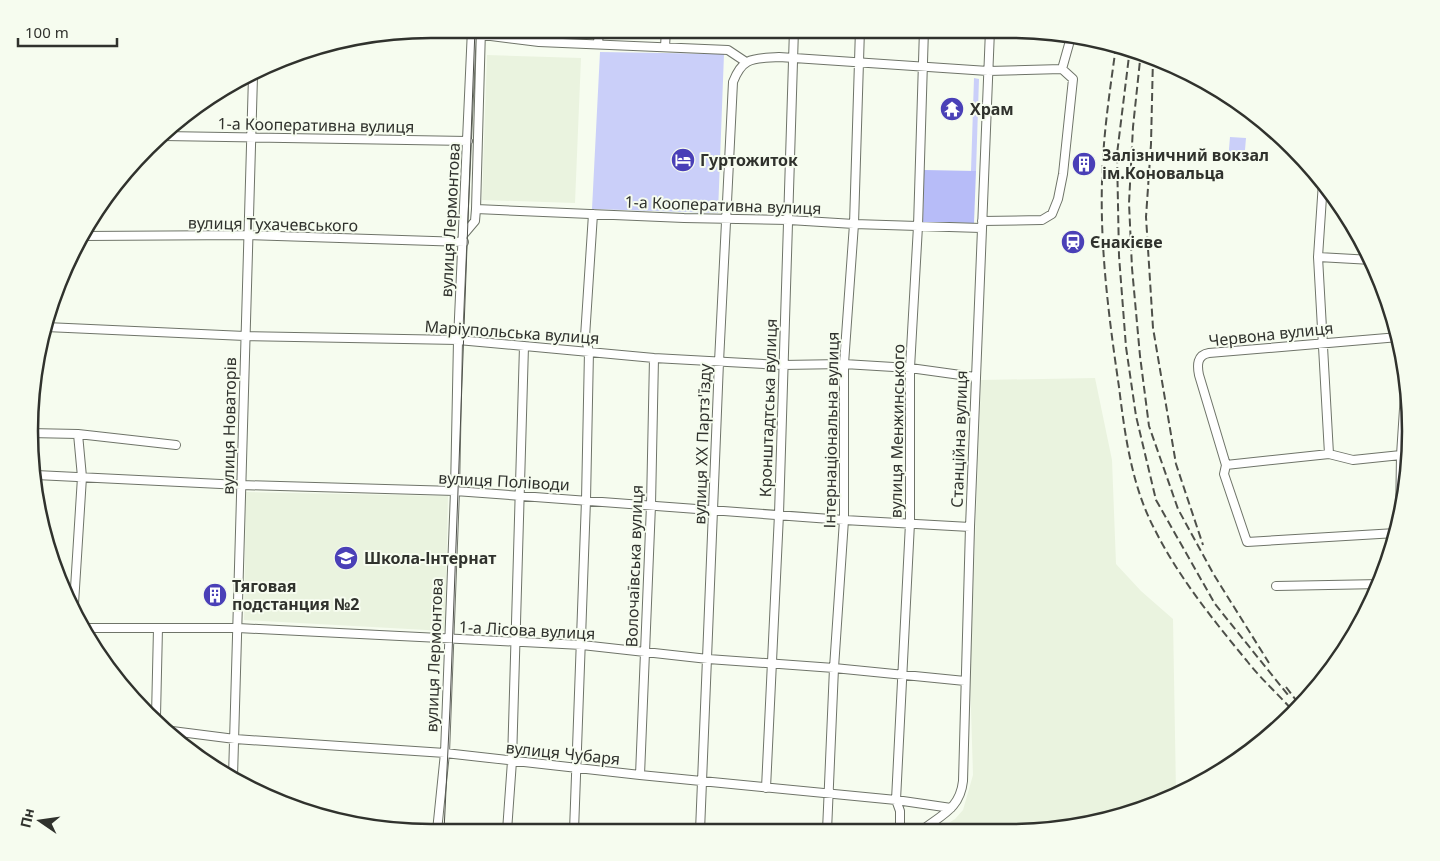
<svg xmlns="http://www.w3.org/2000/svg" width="1440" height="861" font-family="'Noto Sans',sans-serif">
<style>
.built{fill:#eaf3df}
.green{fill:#cacff9}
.forest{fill:#b7bcf8}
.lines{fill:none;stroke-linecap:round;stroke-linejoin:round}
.minor-casing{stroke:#6f7469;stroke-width:10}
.minor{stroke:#fff;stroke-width:8}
.tram{stroke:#4e504a;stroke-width:1}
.rail{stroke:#4e504a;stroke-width:2;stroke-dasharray:8 4;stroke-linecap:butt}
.labels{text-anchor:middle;stroke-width:4;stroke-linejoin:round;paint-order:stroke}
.poi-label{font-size:16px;font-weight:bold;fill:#30322d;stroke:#f6fcef;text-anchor:start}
.street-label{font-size:16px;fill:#30322d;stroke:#f6fcef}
.rim{fill:none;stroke:#30322d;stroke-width:2.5}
</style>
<rect width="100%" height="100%" fill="#f6fcef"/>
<path class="built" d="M487,55L581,58L575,203L482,200Z
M1095,378L1112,460L1116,564L1141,591L1173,619L1176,793L1114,818L1036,831H936L955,819L963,810L973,775L970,678L981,380Z
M246,492L448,496L445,631L244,620Z"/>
<path class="green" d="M600,52L724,54L718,213L592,209Z
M974,78L979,79L976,171H971Z
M1230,137L1246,138L1244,162L1228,161Z"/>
<path class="forest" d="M924,170L976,171L974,223L923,222Z"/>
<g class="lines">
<g class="minor-casing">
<path id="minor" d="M439,29L472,30L475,34L539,42L728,50L746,62
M539,42L540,29
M598,44L599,29
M665,47L666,29
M164,136L468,141
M1323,182L1318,257L1329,454
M476,209L481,29
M982,221L1042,220L1052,214L1058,199L1063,174L1073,79L1062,69L1071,37
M464,234L475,221L476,209L684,218L789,220L854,224L981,228
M83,236L248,235L464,242
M1318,257L1372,260
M46,327L245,336L458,340L654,358L782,365L844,364L910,368L975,377
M29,433L78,434L176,445
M1226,465L1329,454L1353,460L1401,455
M36,475L241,485L455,491L844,520L970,527
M1400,521L1401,455L1406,378
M1396,533L1247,542L1224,474L1226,465L1199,375C1197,365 1197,355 1209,353L1399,337
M1276,586L1381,584
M74,604L82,477L78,434
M87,628H238L582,645L708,659L834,668L965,681
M156,716L158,628
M172,731L235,739L445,753L640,775L896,800L951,808
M640,775L651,505L654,358
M233,777L253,76
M766,788L779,514L794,29
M437,831L445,753L455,491L458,340L472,29
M507,831L512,761L524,346
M574,831L586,500L589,351L585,337L593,214
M700,831L719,362L733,82C743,56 754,59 779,57L988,71L1062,69
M827,831L834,668L844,520V364L854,224L860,29
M900,831V811L896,800L910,523V368L918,226L924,29
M921,831C941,815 960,809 963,781L970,527L990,30"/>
</g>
<use href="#minor" class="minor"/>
<path class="tram" d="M444,831L450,708L475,29"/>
<path class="rail" d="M1116,46C1110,90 1103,135 1102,181C1100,249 1109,319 1119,387C1125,436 1132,488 1156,532C1180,579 1214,621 1247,661C1261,679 1278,694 1293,711
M1130,48L1117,154L1119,256L1126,347L1136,416L1156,500L1215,604L1288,695
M1141,51L1133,127L1129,203L1132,268L1140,356L1149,426L1178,509L1214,575L1269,663
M1153,57L1151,144L1146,217L1153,328L1176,464L1203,545
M1286,687L1299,704"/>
</g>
<defs>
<g id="temple-disc" transform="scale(1.25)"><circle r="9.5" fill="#4a40b7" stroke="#f6fcef"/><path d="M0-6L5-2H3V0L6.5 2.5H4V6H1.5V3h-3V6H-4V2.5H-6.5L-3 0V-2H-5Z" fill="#fff"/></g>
<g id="hotel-disc" transform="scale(1.25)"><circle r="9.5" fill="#4a40b7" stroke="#f6fcef"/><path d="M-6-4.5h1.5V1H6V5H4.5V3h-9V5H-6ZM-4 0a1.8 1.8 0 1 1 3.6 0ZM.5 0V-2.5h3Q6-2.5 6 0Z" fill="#fff"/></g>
<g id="building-disc" transform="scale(1.25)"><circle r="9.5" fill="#4a40b7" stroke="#f6fcef"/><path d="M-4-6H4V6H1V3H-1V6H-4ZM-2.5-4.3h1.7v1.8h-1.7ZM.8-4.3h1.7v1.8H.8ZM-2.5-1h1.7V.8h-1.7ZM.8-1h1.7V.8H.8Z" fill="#fff"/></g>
<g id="station-disc" transform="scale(1.25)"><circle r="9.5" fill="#4a40b7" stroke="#f6fcef"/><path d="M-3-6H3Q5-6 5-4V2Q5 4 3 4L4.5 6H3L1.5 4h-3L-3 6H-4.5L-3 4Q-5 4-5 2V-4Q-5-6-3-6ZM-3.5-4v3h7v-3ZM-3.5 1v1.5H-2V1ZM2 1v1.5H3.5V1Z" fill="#fff"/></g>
<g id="school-disc" transform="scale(1.25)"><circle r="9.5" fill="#4a40b7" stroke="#f6fcef"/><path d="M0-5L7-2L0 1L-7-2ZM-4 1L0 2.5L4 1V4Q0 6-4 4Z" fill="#fff"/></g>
</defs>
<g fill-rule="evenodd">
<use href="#temple-disc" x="952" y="109"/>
<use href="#hotel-disc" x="683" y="160"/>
<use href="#building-disc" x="1084" y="164"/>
<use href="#station-disc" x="1073" y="242"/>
<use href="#school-disc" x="346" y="558"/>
<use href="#building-disc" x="215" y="595"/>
</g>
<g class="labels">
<g class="poi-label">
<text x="970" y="115">Храм</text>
<text x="1102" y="161">Залізничний вокзал<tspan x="1102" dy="18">ім.Коновальца</tspan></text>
<text x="700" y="166">Гуртожиток</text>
<text x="1090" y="248">Єнакієве</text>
<text x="364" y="564">Школа-Інтернат</text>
<text x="232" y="592">Тяговая<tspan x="232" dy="18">подстанция №2</tspan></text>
</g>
<g class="street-label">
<text transform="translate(316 125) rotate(1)" y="6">1-а Кооперативна вулиця</text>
<text transform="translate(723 205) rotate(2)" y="6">1-а Кооперативна вулиця</text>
<text transform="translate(450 220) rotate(-87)" y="6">вулиця Лермонтова</text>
<text transform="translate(273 224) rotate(1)" y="6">вулиця Тухачевського</text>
<text transform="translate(512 332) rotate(4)" y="6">Маріупольська вулиця</text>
<text transform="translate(1271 334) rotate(-6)" y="6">Червона вулиця</text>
<text transform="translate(768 408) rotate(-88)" y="6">Кронштадтська вулиця</text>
<text transform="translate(229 426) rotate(-89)" y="6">вулиця Новаторів</text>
<text transform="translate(831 430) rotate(-89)" y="6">Інтернаціональна вулиця</text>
<text transform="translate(897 431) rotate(-89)" y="6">вулиця Менжинського</text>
<text transform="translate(959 439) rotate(-88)" y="6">Станційна вулиця</text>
<text transform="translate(702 444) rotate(-88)" y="6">вулиця XX Партз'їзду</text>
<text transform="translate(504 481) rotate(3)" y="6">вулиця Поліводи</text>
<text transform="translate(634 566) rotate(-88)" y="6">Волочаївська вулиця</text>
<text transform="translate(527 630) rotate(3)" y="6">1-а Лісова вулиця</text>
<text transform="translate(434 655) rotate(-88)" y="6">вулиця Лермонтова</text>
<text transform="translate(563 753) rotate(6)" y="6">вулиця Чубаря</text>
</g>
</g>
<path d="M0 0H1440V861H0ZM431 38H1009A393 393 0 0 1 1402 431V431A393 393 0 0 1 1009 824H431A393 393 0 0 1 38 431V431A393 393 0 0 1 431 38Z" fill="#f6fcef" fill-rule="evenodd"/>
<path class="rim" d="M431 38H1009A393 393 0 0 1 1402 431V431A393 393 0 0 1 1009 824H431A393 393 0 0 1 38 431V431A393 393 0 0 1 431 38Z"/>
<g transform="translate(40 821) rotate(283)" stroke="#f6fcef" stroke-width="4" paint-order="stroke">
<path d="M0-4L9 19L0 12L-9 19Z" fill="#30322d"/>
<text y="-8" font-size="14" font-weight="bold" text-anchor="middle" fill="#30322d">Пн</text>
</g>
<path d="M18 38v8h99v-8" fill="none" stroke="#30322d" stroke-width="2.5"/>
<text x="25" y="38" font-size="15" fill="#30322d" stroke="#f6fcef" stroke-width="4" paint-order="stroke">100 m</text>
</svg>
